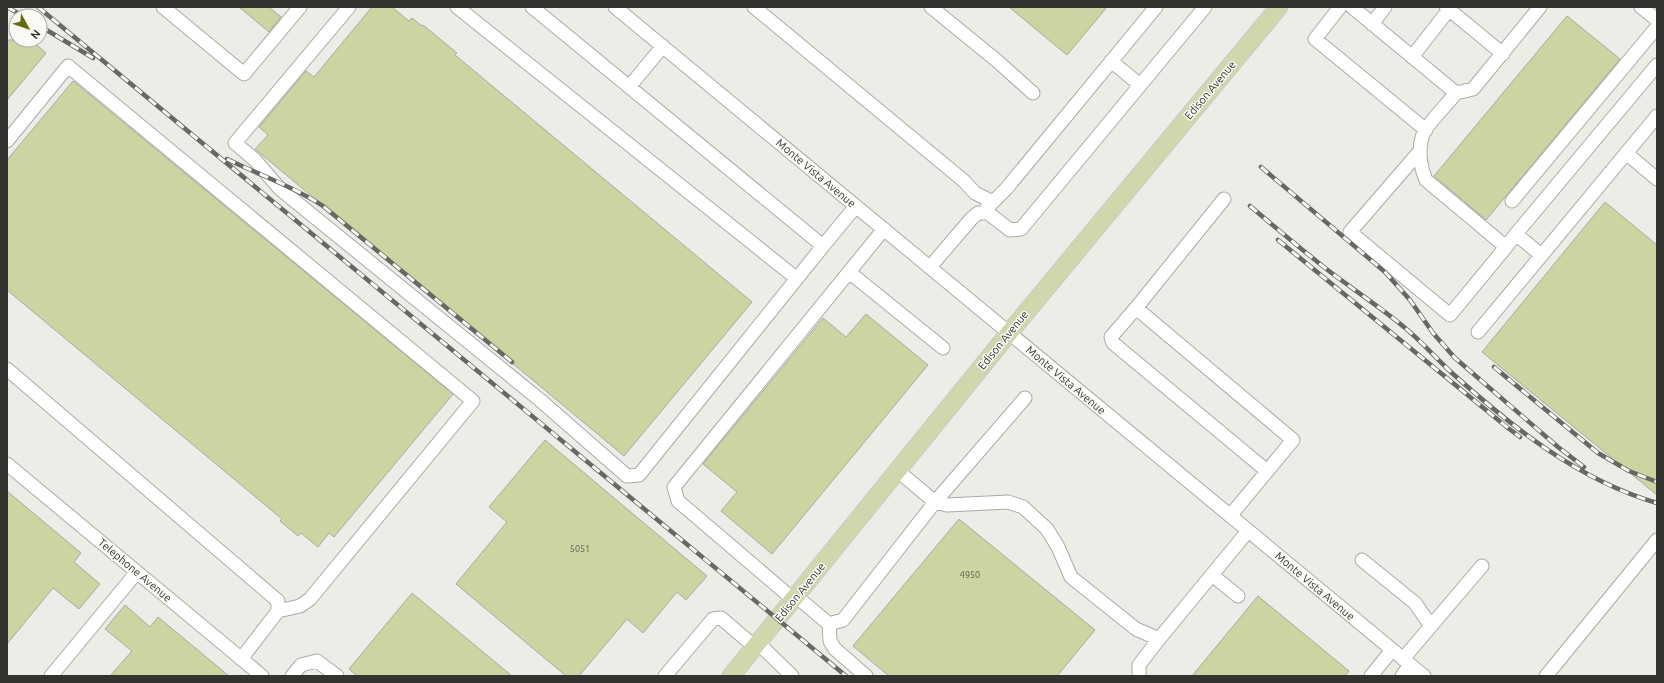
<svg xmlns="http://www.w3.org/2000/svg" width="1664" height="683" font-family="Ubuntu,sans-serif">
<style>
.building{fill:#cdd3a1;stroke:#a9aaa3}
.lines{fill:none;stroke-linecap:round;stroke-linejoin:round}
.minor-casing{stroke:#aaaba4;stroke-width:15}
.major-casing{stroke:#cacac9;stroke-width:19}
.minor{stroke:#fff;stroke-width:13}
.major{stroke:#d1d7ad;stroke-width:17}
.rail-casing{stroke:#676763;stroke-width:4.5}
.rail{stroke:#f9faf3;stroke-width:3;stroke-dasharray:9;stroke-linecap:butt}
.labels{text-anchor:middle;stroke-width:3;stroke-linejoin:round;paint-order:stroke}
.number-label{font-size:9px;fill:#5a5b4c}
.street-label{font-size:11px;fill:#333330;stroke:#f9faf3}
</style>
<rect width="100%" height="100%" fill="#ecede6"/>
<path class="building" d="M239,7H269L281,17L269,32Z
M372,7H392L409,21L412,18L422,26L423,25L457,53L455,55L752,302L624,456L255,149L268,135L259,127L306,71L314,77Z
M1009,7H1107L1067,55Z
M1567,16L1620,59L1486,220L1434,176Z
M7,40H31L46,53L7,100Z
M73,81L453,394L334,537L329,533L318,547L301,533L298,536L280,521L282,519L7,290V160Z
M1605,202L1657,245V495L1482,352Z
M866,314L928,365L772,554L721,511L737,492L703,464L823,318L846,337Z
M545,440L707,576L686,600L677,592L643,633L627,619L579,676H566L456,584L507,522L489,507Z
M7,491L81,553L74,562L100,584L79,609L53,588L7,644Z
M959,519L1095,630L1057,676H889L853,646Z
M412,593L512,676H357L349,669Z
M1258,596L1349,671L1345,676H1192Z
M125,605L150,627L158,617L229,676H110L132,651L105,629Z"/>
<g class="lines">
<g class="minor-casing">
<path id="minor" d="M163,7L244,74L300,7
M349,7L235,143L255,160L280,189L540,400L627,476L639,475L823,246L532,7
M457,7L796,278
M615,7L1424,676
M754,7L964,181L975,193L993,202
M931,7L996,60L1033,93
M1340,7L1315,39L1426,130
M1352,7L1456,93L1473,89L1540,7
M1446,7L1503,54
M1641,7L1657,20
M1372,24L1385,7
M1412,57L1451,7
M1111,61L1140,85
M629,87L663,46
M1456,93C1450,101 1425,127 1423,134C1418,149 1420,166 1426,180L1506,247L1516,234L1541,255
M7,141L68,66L473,401L310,599L300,606L278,611
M1420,151L1350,232L1450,315L1506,247
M1626,153L1657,179
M1512,201L1657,27
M987,208L1006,189L1156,7
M1516,234L1657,65
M823,246L856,206
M930,267L972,218L978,213H988L1010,230L1021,229L1205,7
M849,272L943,348
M1136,308L1224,199
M1478,332L1657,116
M7,369L278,601V611L241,659
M7,464L262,676
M898,471L935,502L947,505L1008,502L1023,507L1047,529L1058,547L1071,577L1136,629L1159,639L1248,531
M1230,516L1293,440L1136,308L1111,337L1113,343L1267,471
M1362,560L1415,603L1431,626L1403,659
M1212,575L1238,596
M797,597L829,624L843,620L935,502L1025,398
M794,600L678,501L674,487L884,229
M829,624L830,641L835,649L866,676
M1431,626L1482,566
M758,643L792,676
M51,676L137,572
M292,676L301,665L317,661L337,676
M665,676L713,619L721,618L755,647
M1139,676V665L1159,639
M1371,676L1392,650
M1402,676L1410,665
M1546,676L1657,540"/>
</g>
<g class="major-casing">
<path id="major" d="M731,676L1009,333L1279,7"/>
</g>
<use href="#minor" class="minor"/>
<use href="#major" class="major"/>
<g class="rail-casing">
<path id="rail" d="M7,7L23,16
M38,7L846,676
M40,26L93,58
M227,159C259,175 293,186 323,206L512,362
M1261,167L1385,272L1410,300L1433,333L1455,358L1558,447L1584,467
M1250,206C1276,228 1302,250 1329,271C1354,290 1380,307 1404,327C1421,341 1436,358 1452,373C1512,427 1578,480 1657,503
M1278,240L1508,428L1520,437
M1494,367L1598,453L1629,471L1657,482"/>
</g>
<use href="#rail" class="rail"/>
</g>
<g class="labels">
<g class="number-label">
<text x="580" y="552">5051</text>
<text x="970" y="578">4950</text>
</g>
<g class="street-label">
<text transform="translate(1210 90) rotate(-50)" y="4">Edison Avenue</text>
<text transform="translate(816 173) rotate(40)" y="4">Monte Vista Avenue</text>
<text transform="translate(1003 340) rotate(-51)" y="4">Edison Avenue</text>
<text transform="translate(1066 380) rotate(40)" y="4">Monte Vista Avenue</text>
<text transform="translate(135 570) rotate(40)" y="4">Telephone Avenue</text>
<text transform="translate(1315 586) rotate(40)" y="4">Monte Vista Avenue</text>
<text transform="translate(800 592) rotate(-51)" y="4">Edison Avenue</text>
</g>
</g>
<rect width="1664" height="683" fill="none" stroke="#333330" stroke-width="16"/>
<g transform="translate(28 28) rotate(130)"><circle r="19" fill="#f9faf3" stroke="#aaaaa5"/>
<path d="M0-3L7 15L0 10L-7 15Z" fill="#646b0f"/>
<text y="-6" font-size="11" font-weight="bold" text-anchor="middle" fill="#333330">N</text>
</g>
</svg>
